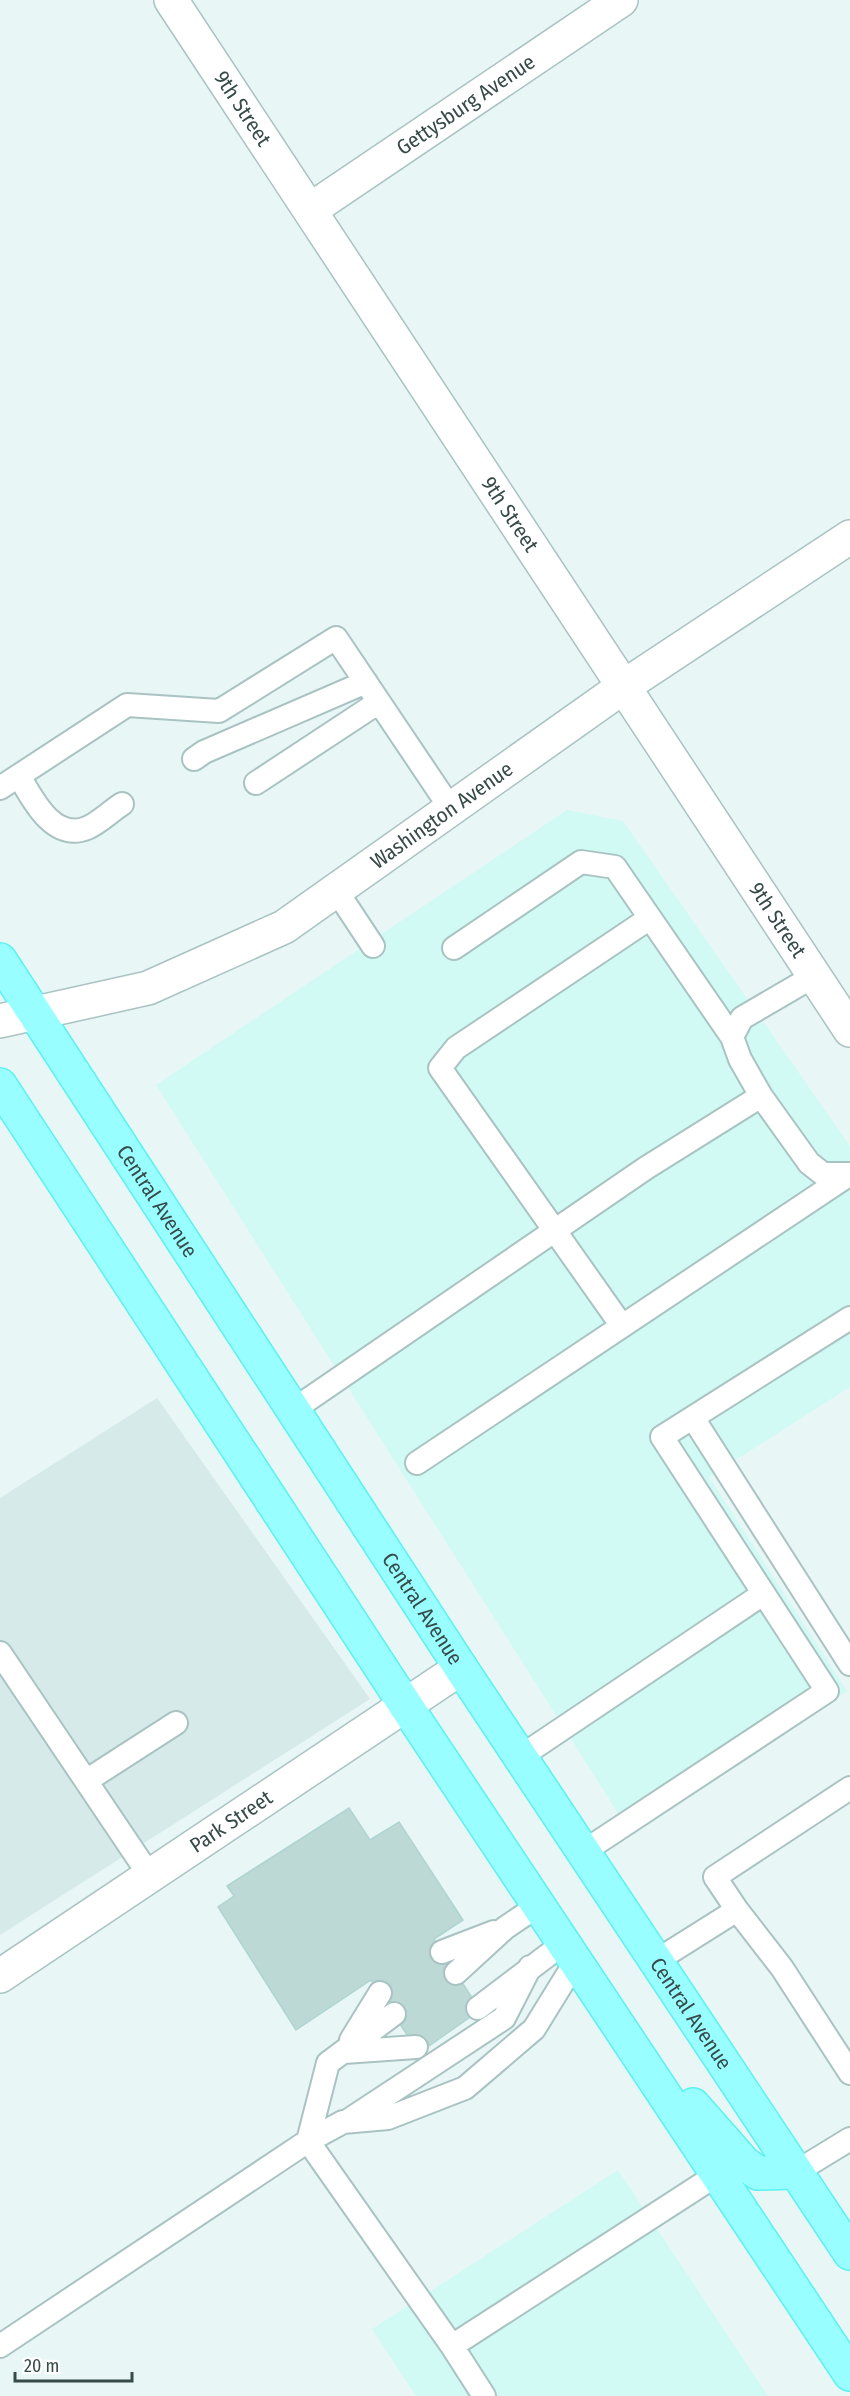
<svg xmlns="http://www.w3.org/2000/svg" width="850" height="2396" font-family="'Fira Sans Condensed',sans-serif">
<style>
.residential{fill:#d6eaea}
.commercial{fill:#d1faf5}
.building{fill:#bcd9d6;stroke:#aed5d1;stroke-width:1.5}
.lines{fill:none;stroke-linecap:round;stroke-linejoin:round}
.lane-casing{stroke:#a9c3c2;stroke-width:26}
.street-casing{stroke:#a9c3c2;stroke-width:36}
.primary-casing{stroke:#5af2f1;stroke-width:36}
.lane{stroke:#fff;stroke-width:22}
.street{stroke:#fff;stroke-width:33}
.primary{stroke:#98feff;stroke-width:33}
.labels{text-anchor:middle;stroke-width:4.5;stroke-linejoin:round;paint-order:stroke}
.street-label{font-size:21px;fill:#364a48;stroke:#fff}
</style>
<rect width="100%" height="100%" fill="#e8f6f6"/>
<path class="residential" d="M157,1398L370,1699L0,1935V1498Z"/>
<path class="commercial" d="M567,810L623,821L850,1146V1387L709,1477L847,1691L632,1835L156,1085Z
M618,2170L768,2396H416L372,2329Z"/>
<path class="building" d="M349,1808L370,1840L399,1822L463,1920L434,1939L480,2010L419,2053L371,1980L296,2030L218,1907L234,1896L227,1886Z"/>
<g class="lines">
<g class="lane-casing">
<path id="lane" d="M194,759L204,752L366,682
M19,776C32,798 53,842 87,828C99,823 111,811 122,804
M256,783L379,702
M0,788L127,705L219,711L336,638L451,809
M336,890L373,946
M454,948L581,862L615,867L732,1037
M761,1096L809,1163L823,1174H850
M622,1326L440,1068L456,1048L650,918
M293,1410L646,1168L761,1096L740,1059L732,1037L742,1018L814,976
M693,1418L850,1664
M417,1463L850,1174
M0,1653L150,1876
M520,1757L763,1594
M86,1781L176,1723
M583,1852L827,1691L662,1437L850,1318
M737,1910L715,1877L850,1788
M442,1952L494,1932
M656,1961L737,1910L782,1968L850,2073
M456,1973L505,1928L539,1905
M478,2008L564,1943
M394,2014L328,2063L308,2141L452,2346L484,2396
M351,2040L380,1993
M344,2052L416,2047
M349,2120L504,2018L530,1967
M796,2172L850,2139
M0,2346L308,2141L343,2122L388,2118L465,2088L534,2029L576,1961
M452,2346L718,2174"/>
</g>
<g class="street-casing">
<g id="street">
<path id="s1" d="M171,0L850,1030"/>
<path id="s2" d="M310,210L621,0"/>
<path id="s3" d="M0,1021L148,988L284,927L623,687L850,537"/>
<path id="s4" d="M0,1976L461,1668"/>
</g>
</g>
<g class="primary-casing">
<g id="primary">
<path id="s5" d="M0,960L461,1668L850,2253"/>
<path d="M0,1085L406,1706L850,2374"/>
<path d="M693,2105L744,2163L758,2173L796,2172"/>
</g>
</g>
<use href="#lane" class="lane"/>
<use href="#street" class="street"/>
<use href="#primary" class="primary"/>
</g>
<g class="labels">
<g class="street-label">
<text dy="7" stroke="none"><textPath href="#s2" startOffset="188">Gettysburg Avenue</textPath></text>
<text dy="7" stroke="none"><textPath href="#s1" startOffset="130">9th Street</textPath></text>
<text dy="7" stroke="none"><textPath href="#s1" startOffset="616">9th Street</textPath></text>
<text dy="7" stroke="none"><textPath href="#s3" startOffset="494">Washington Avenue</textPath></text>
<text dy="7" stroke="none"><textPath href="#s1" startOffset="1102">9th Street</textPath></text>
<text dy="7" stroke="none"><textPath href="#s5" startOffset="288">Central Avenue</textPath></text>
<text dy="7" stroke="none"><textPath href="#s5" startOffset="774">Central Avenue</textPath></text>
<text dy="7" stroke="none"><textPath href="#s4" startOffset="278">Park Street</textPath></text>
<text dy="7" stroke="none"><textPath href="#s5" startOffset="1260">Central Avenue</textPath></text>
</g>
</g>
<path d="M15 2372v9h117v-9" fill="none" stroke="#364a48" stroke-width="3"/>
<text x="24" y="2372" font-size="18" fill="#364a48" stroke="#ffffff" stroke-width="4.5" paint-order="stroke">20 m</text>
</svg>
